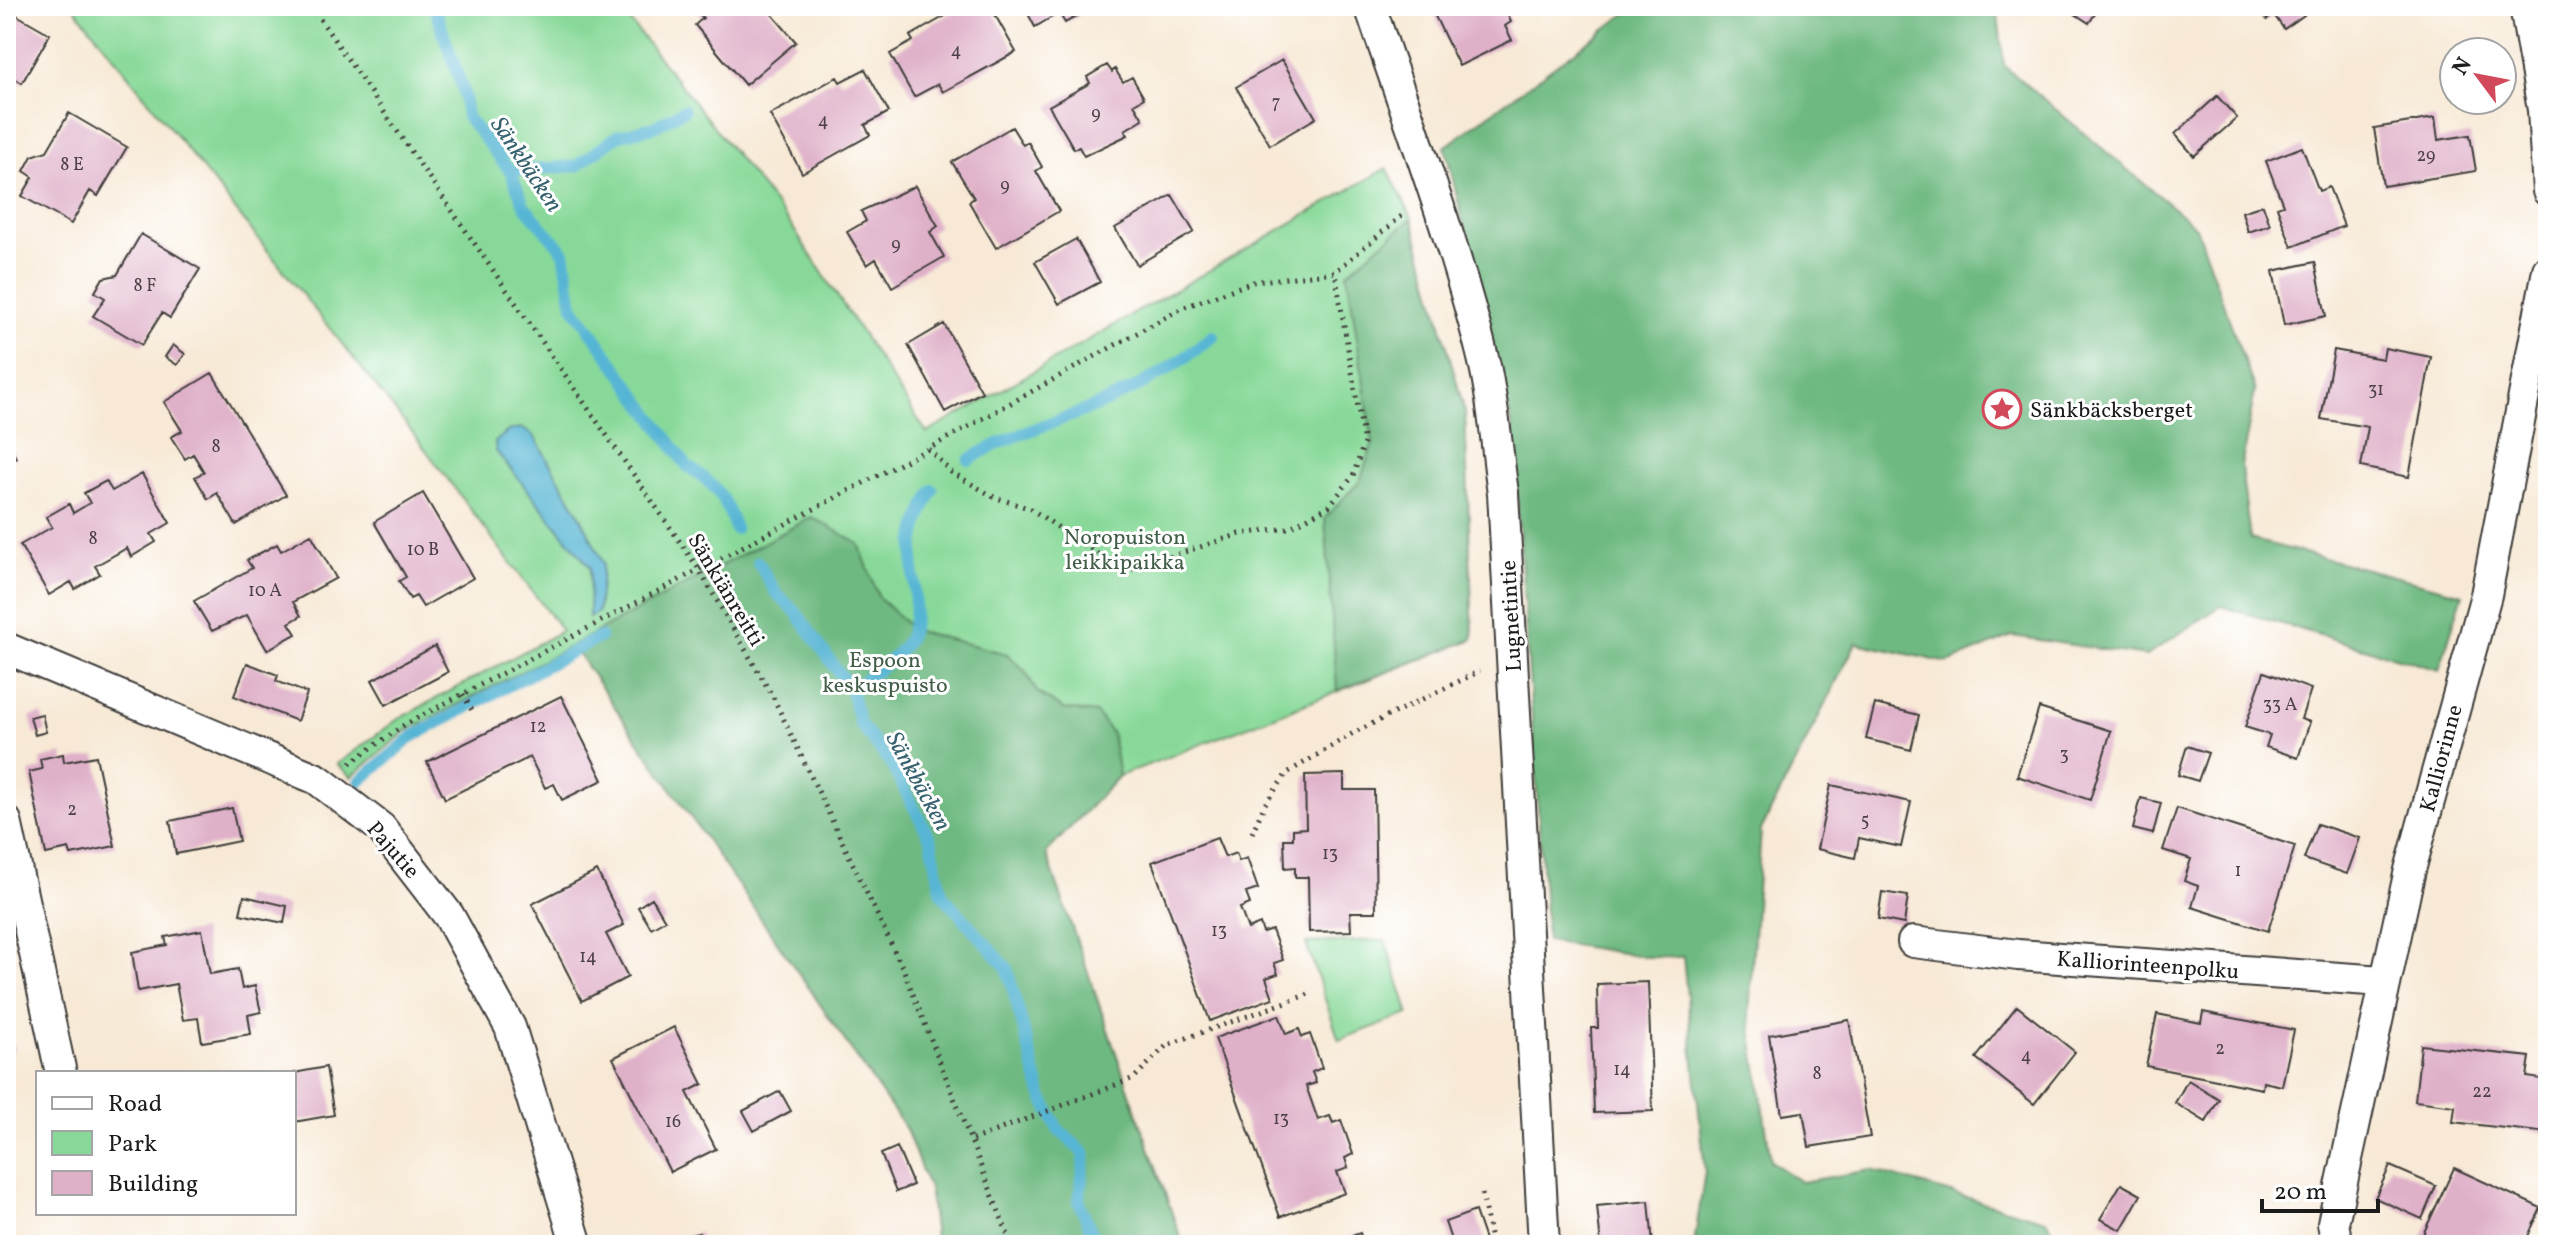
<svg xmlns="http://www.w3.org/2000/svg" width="2554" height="1251" font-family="Vollkorn,serif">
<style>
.green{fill:#88d999;stroke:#527a5a;stroke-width:2}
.forest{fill:#6eb981;stroke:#456a4e;stroke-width:2}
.water{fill:#56b5d4;stroke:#396878;stroke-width:2}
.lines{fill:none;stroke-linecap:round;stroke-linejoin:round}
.stream{stroke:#56b5d4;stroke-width:12}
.building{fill:#dfb1c9}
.minor-casing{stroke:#3d3b38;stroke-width:34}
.path{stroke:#3d3b38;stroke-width:5;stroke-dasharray:2 6;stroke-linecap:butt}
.minor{stroke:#fff;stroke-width:30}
.labels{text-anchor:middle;stroke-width:6;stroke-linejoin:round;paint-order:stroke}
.number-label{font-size:18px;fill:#4d4147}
.poi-label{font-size:22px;fill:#1c1c1c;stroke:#fff;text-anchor:start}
.park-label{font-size:22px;fill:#425e48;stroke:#fff}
.street-label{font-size:22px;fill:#1c1c1c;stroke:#fff}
.water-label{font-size:24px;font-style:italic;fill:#36616f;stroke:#fff}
</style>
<rect width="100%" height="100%" fill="#fff"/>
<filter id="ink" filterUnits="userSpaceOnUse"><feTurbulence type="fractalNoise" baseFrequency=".0125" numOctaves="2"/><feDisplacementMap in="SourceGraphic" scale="16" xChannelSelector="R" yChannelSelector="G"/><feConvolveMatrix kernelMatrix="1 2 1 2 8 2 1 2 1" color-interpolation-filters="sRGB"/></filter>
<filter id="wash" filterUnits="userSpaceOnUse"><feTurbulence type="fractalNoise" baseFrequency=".006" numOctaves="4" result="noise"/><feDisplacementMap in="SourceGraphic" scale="32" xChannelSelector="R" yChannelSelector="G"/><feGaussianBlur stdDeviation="1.8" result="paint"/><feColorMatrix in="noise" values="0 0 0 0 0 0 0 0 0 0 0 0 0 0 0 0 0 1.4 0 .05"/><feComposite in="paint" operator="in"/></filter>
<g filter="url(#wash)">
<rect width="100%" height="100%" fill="#f7e9d5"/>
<path class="green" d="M73,6H618L789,222L927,433L1387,168L1412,218L1465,413L1473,639L1119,776L1046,853L1183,1245H936L929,1189L906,1129L573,645L406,731L351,777L337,764L398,719L562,631L416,437Z
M1385,940L1409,1014L1339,1040L1306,943Z"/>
<path class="forest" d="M1636,6H1997L2004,66L2196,227L2255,391L2241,467L2250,539L2463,594L2439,670L2221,606L2146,656L2012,636L1948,663L1856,643L1761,830L1749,1014L1771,1161L1801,1182L1871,1170L2046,1220L2062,1245H1694L1705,1171L1683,957H1647L1547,941L1512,424L1445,147Z
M1412,218L1465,413L1473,639L1337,691L1325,518L1360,481L1373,443L1347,273Z
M812,517L859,544L879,598L913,630L1007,654L1025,671L1037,692L1063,709L1096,713L1112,733L1119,776L1046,853L1183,1245H936L929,1189L906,1129L572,645Z"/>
<path class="water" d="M521,428L534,436L580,515L603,563L598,612L589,617L590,567L496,451L495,442L508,431Z"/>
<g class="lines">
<path class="stream" d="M434,6L463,90L467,117L510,171L525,207L564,252L573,306L687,466C715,484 726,497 735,529
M510,171L577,166L617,136L654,127L684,110
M969,460C1004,437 1043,427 1081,412C1131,393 1173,369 1213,336
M758,562L776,593L796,612L851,690L860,724L891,764L931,840L942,894L1007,968L1041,1094L1058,1129L1085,1154L1079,1202L1097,1245
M851,690C870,675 900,658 910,635C920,608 911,576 914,548C916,526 923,509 933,490
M360,781L412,737L600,637"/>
</g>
<g id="blocks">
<path class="building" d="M693,6H765L796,42L745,85L695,25L703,18Z
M963,6H990L1016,52L943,92L938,84L914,97L890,54L913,41L910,36Z
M1024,6H1096L1065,23L1059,13L1035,27Z
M1441,6H1504L1511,22L1505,26L1512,40L1459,66L1432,10Z
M2063,6H2100L2089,23Z
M2256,6H2297L2304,15L2284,29L2274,15L2267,20Z
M6,9L50,34L22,83L14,78L6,92Z
M1282,60L1316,118L1270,145L1236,87Z
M1107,65L1112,72L1115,69L1123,82L1132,77L1144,98L1134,104L1143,119L1125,130L1128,135L1084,156L1079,147L1074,149L1049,106L1090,83L1087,77Z
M865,69L889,112L865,125L870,135L802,173L770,115L837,77L840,82Z
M2217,96L2237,118L2194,156L2175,134Z
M69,113L127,147L98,196L90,191L71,224L22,196L33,177L24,171L32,156L47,151Z
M2435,118L2438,140L2470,135L2476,171L2383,186L2374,128Z
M1012,127L1023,145L1028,142L1042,167L1036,171L1059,211L996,248L969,202L974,198L952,162Z
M2302,147L2319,191L2329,187L2344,226L2292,247L2277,207L2283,205L2266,161Z
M915,186L938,226L930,232L944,257L892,287L876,259L867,265L847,232L866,221L861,211Z
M1172,195L1194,232L1137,265L1115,228Z
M2263,205L2270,225L2248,232L2242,212Z
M141,234L200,269L170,318L162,313L142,345L93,316L105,298L95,292L103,278L117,275Z
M1076,239L1100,282L1059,304L1035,262Z
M2315,262L2326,316L2284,325L2273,271Z
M944,324L982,392L945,412L908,345Z
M173,345L185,354L177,365L165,357Z
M2385,348L2431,357L2409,477L2361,467L2368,427L2321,419L2334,350L2383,359Z
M212,373L286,495L236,525L217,493L208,499L195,477L204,472L193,454L185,459L171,437L182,431L164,402Z
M6,440L16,458L6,464Z
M142,474L170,523L151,534L156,542L131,557L127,548L95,566L100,574L75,589L71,582L49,595L20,545L52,527L46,517L69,504L73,513L90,503L84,493L106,481L112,491Z
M423,493L473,578L423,607L416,596L410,599L399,581L406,577L374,522Z
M311,534L336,578L293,602L301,616L289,623L296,634L267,650L247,615L212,631L194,601L252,568L247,560L277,544L281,551Z
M435,646L448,672L386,705L372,680Z
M247,663L278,675L276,681L307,693L297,721L234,696Z
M2264,672L2311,689L2301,719L2310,722L2298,758L2266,747L2270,735L2245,727Z
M561,696L603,780L562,800L554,784L545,788L530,757L445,799L427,762Z
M1875,704L1919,715L1911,750L1866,739Z
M2039,708L2111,731L2090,800L2017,776Z
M42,714L46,732L35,735L30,717Z
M2187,746L2208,753L2198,781L2178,775Z
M63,754L64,762L96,756L115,846L71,855L69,849L46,854L29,772L42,769L40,759Z
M1344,774V790H1374L1376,912H1350L1351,931L1309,932L1308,877H1295V867L1285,868L1284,839H1293V829L1306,828L1305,775Z
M1831,785L1911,802L1901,847L1859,838L1855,858L1817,849Z
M2141,798L2161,803L2153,834L2133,829Z
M232,808L239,841L176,854L170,821Z
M2177,808L2295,846L2268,931L2192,907L2198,886L2184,881L2191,859L2163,850Z
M2317,824L2360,838L2347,874L2304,859Z
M1217,838L1225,857L1236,853L1239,861L1247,858L1258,889L1246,893L1250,904L1240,908L1248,929L1260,924L1263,933L1272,930L1283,960L1274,963L1278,974L1266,978L1273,998L1210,1021L1152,862Z
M597,871L624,925L606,934L628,977L582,1001L532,904Z
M1882,892L1908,896L1904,924L1878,919Z
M244,896L287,906L284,923L240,914Z
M652,898L665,920L651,928L638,907Z
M202,930L210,974L238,969L242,989L255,986L261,1012L248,1015L251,1034L202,1042L198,1018L183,1020L176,984L138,991L132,952L167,945L165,937Z
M1648,982L1653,1111L1594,1113L1591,1028H1598L1597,984Z
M2017,1006L2075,1052L2034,1104L1976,1058Z
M2203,1012L2294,1030L2282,1086L2263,1082L2262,1089L2146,1066L2157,1014L2201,1023Z
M1279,1015L1286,1034L1299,1029L1302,1037L1310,1034L1322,1068L1312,1072L1316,1083L1306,1086L1318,1120L1330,1116L1333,1123L1341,1120L1353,1154L1345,1158L1348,1168L1337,1172L1345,1193L1280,1217L1215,1038Z
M1849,1020L1870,1137L1809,1147L1803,1112L1782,1115L1769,1035Z
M674,1027L703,1084L687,1092L716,1149L670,1172L613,1058Z
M6,1041L15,1047L6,1061Z
M2421,1045L2530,1057L2527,1077L2548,1080V1133L2453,1122L2455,1106L2415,1101Z
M326,1067L334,1115L294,1122V1073Z
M2188,1080L2219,1099L2206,1122L2175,1103Z
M780,1091L791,1111L754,1131L743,1111Z
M897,1147L913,1185L896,1192L881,1154Z
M2390,1166L2436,1186L2422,1219L2375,1198Z
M2454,1168L2541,1208L2524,1245H2418Z
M2121,1184L2141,1195L2121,1230L2100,1219Z
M1649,1201L1653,1245H1601L1597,1206Z
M1475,1211L1485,1240L1471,1245H1438L1451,1240L1445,1222Z
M699,1233L702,1245H652V1244Z
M1360,1233L1364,1245H1327Z"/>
</g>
</g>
<g filter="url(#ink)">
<use href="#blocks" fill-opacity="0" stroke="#3d3b38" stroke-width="2"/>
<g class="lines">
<g class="minor-casing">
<path id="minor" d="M1370,6C1410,125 1456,244 1485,366C1494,407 1497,451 1503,493L1544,1245
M2525,6L2543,110L2548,191
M6,648L317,779L381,828L449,916L510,1027L577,1245
M6,821L61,1073
M1913,942L2018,955L2383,981
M2337,1245L2333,1223L2410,870L2486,595L2548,270"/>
</g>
<path class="path" d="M311,6L698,568L774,699L904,971L1012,1245
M928,449L951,472L994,497L1031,509L1114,565L1129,570L1240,534L1289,528L1329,506L1353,476L1364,443L1335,272
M463,694L474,714
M350,763L404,725L928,449L1182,308L1253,282L1335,272L1404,214
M1252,833L1265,804L1287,773L1355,732L1480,671
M6,1030L10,1033
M972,1140L1134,1078L1167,1045L1309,994
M1482,1194L1492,1245"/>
<use href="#minor" class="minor"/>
</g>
</g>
<defs>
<g id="sight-ring" transform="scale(2)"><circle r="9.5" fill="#fff" stroke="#d1495b" stroke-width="1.5"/><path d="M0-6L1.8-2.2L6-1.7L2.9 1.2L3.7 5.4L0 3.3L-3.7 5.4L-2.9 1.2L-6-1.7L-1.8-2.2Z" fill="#d1495b"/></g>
</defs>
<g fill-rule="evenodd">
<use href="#sight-ring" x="2002" y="409"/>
</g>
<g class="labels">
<g class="number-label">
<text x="956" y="56">4</text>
<text x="1276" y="108">7</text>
<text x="1096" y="119">9</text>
<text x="823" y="126">4</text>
<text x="2426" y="161">29</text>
<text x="72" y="170">8 E</text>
<text x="1005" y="191">9</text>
<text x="896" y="250">9</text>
<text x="145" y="291">8 F</text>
<text x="2376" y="395">31</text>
<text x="216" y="452">8</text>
<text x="93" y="544">8</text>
<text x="423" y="555">10 B</text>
<text x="265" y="596">10 A</text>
<text x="2280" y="710">33 A</text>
<text x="538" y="732">12</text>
<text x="2064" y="760">3</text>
<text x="72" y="815">2</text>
<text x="1865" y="826">5</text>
<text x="1330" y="859">13</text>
<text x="2238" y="876">1</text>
<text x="1219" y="936">13</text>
<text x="588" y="962">14</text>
<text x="2220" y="1054">2</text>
<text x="2026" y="1061">4</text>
<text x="1622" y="1075">14</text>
<text x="1817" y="1079">8</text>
<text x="2482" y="1097">22</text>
<text x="1281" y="1124">13</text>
<text x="673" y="1127">16</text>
</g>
<g class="poi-label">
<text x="2030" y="417">Sänkbäcksberget</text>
</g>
<g class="park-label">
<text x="1125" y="544">Noropuiston<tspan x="1125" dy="25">leikkipaikka</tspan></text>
<text x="885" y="667">Espoon<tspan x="885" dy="25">keskuspuisto</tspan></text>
</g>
<g class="street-label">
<text transform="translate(727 589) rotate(59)" y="8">Sänkiänreitti</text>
<text transform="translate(1510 616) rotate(-93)" y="8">Lugnetintie</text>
<text transform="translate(2440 758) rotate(-75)" y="8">Kalliorinne</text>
<text transform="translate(394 849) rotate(49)" y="8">Pajutie</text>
<text transform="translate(2148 964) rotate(4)" y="8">Kalliorinteenpolku</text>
</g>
<g class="water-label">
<text transform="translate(527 164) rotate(56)" y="8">Sänkbäcken</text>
<text transform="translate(919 781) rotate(61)" y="8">Sänkbäcken</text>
</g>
</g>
<rect width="2554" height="1251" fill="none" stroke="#fff" stroke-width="32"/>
<rect x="36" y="1071" width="260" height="144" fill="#ffffff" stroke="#a4a4a4" stroke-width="2"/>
<rect x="52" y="1097" width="40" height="12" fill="#ffffff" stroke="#a4a4a4" stroke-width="2"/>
<text x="108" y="1111" font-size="24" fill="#1c1c1c">Road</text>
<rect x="52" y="1131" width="40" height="24" fill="#88d999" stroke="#a4a4a4" stroke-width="2"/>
<text x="108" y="1151" font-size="24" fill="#1c1c1c">Park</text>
<rect x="52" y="1171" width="40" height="24" fill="#dfb1c9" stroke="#a4a4a4" stroke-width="2"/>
<text x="108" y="1191" font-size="24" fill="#1c1c1c">Building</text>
<g transform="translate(2478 76) rotate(302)"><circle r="38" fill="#ffffff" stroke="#a4a4a4" stroke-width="2"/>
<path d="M0-6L14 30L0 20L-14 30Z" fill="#d1495b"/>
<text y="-12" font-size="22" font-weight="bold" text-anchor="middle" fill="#1c1c1c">N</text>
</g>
<path d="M2262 1199v12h116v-12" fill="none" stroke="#1c1c1c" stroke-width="4"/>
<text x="2274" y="1199" font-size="24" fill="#1c1c1c" stroke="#ffffff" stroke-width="6" paint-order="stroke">20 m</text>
</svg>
